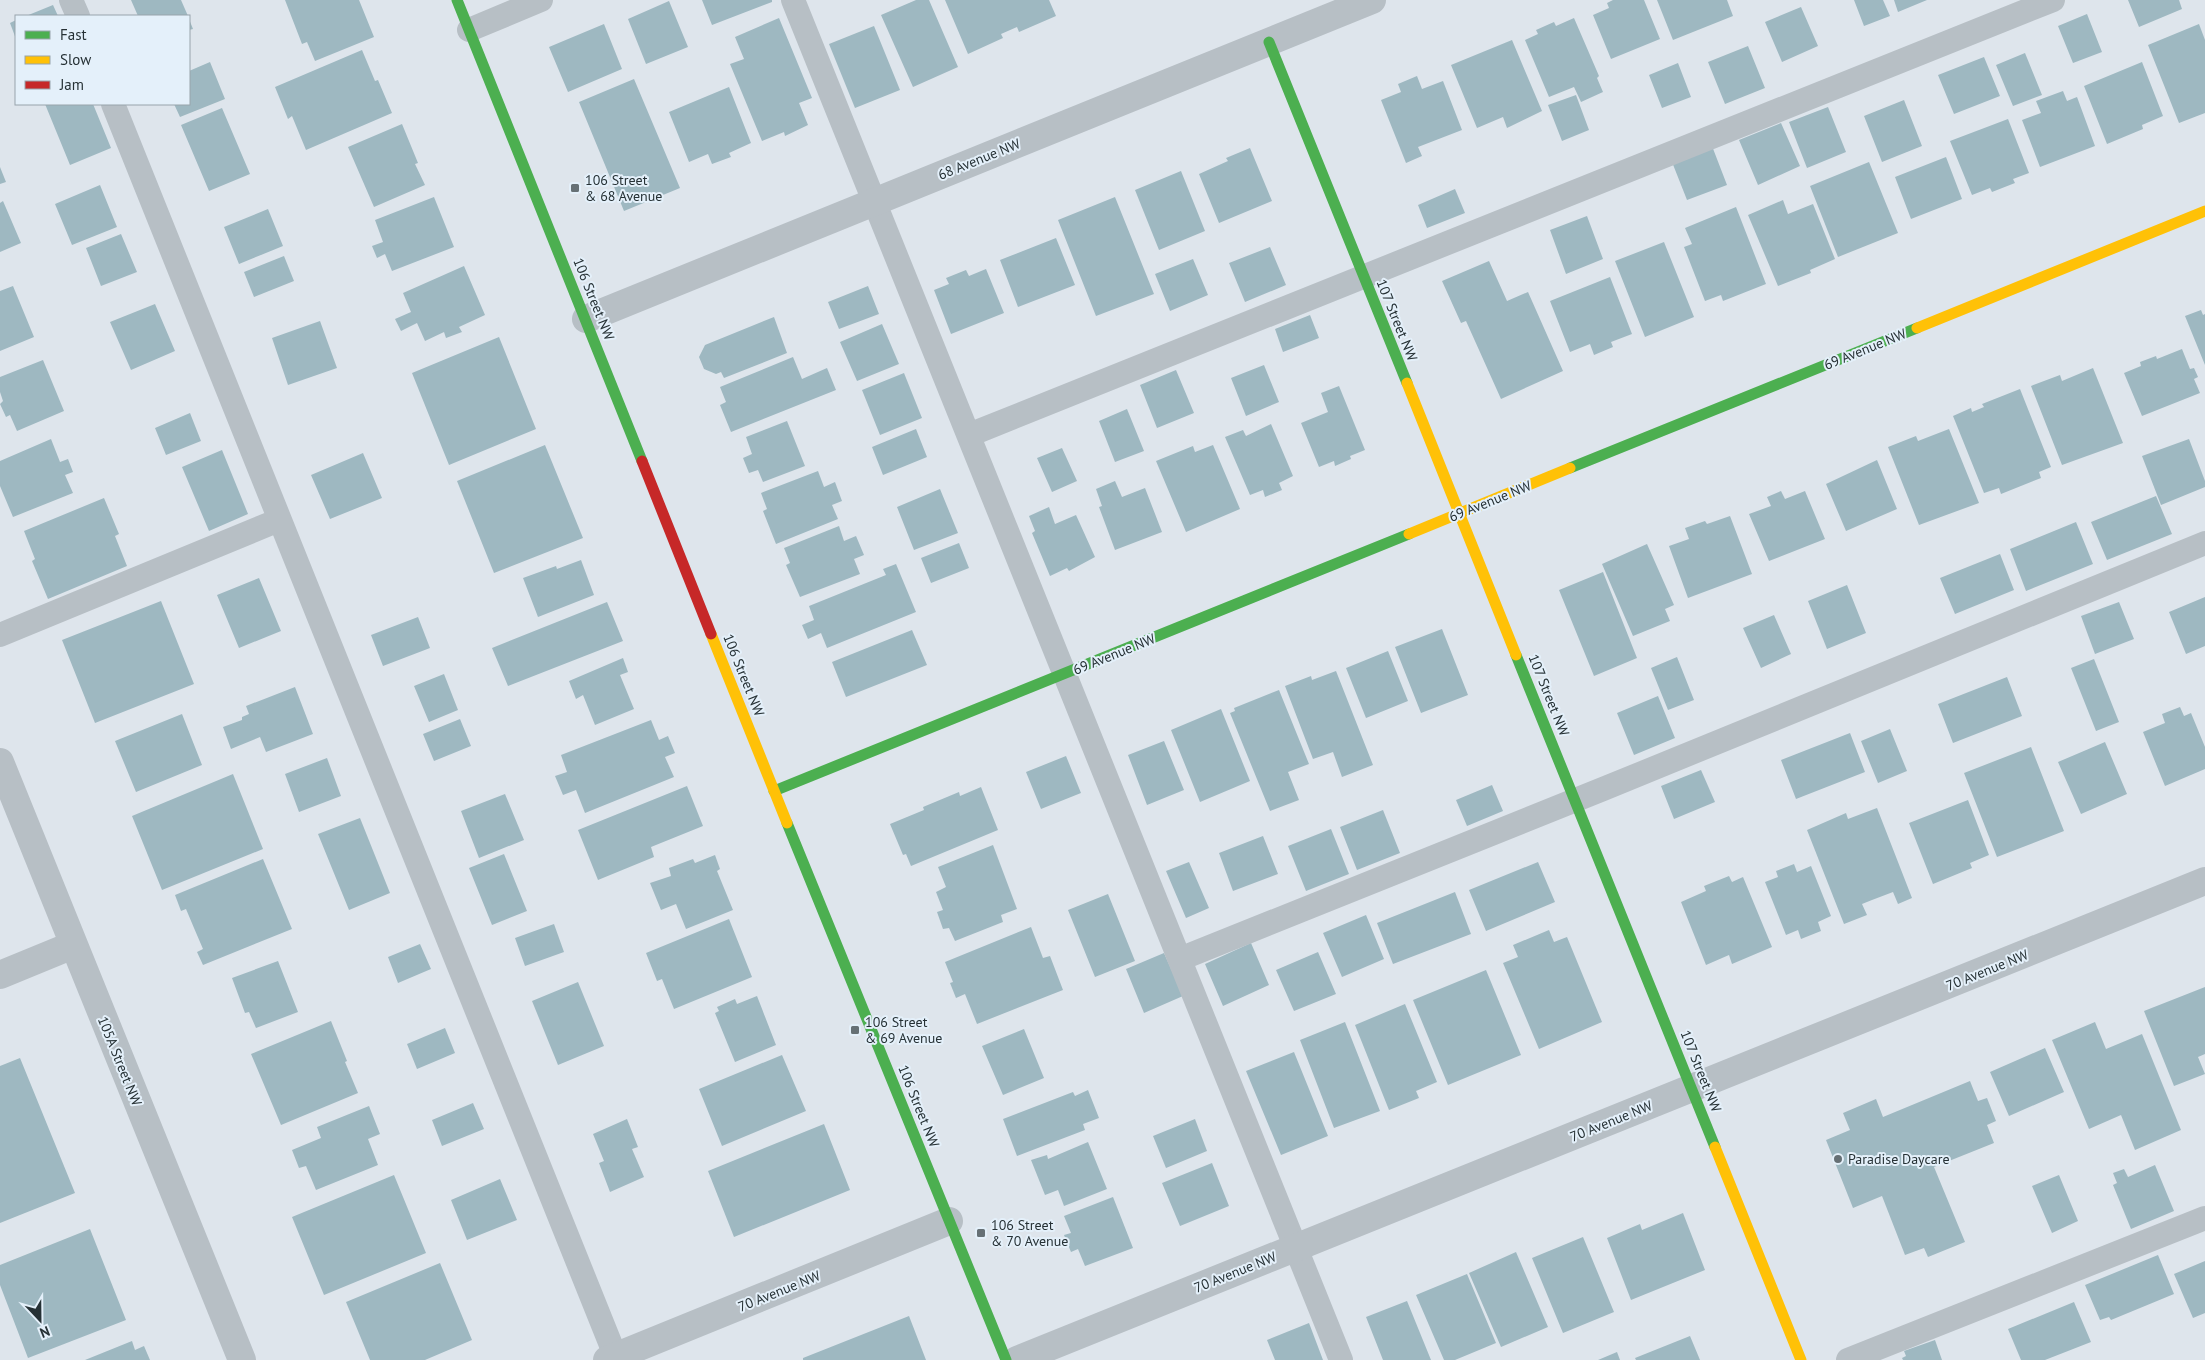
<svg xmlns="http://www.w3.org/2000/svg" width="2205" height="1360" font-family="'PT Sans',sans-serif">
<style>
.building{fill:#9eb8c1}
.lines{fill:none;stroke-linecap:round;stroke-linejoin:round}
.lane{stroke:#b7bfc5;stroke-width:24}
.street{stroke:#b7bfc5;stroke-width:28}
.fast{stroke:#4caf50;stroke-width:11}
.slow{stroke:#ffc107;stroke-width:11}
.jam{stroke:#c62828;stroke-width:11}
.poi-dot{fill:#667075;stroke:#e4f0fa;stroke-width:2}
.labels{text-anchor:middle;stroke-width:4;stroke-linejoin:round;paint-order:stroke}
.street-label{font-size:14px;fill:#263135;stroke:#e4f0fa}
.poi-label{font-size:14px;fill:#263135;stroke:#e4f0fa;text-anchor:start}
</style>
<rect width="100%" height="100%" fill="#dee5ec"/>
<path class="building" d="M131,0H181L188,16H138Z
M285,0H359L374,37L315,61L307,42L302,44Z
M702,0H772V2L712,25Z
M916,0H929L958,67L913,87L881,15Z
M945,0H1049L1056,16L1019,32L1017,27L1001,34L1003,38L968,54Z
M1613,0H1644L1660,39L1611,59L1593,15L1609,8L1607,3Z
M1657,0H1727L1733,16L1673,40Z
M1854,0H1883L1890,16L1864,26Z
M1894,0H1927L1898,12Z
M2128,0H2179L2182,9L2139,27Z
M669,1L688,47L646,64L628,19Z
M53,5L58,16H26Z
M1801,7L1818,46L1782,62L1765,22Z
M2087,14L2102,52L2073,63L2058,26Z
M779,18L812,98L799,103L808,125L785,136L784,132L762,141L730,64L744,59L735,37Z
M1574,18L1599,76L1597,78L1603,92L1581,102L1574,87L1549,97L1525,40L1538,34L1536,30L1554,22L1556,26Z
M189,19L193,29L189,30Z
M16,20V39L10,23Z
M604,24L622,69L568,92L549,47Z
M2199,24L2205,40V113L2179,123L2148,45Z
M874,26L900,90L855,108L829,44Z
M1512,40L1542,111L1507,128L1503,117L1477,128L1451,65Z
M1748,46L1765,88L1725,104L1708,62Z
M362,50L375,81L378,80L392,113L306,150L292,116L288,119L275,87Z
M2025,53L2042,95L2013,106L1996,65Z
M1984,57L2000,96L1954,114L1938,75Z
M210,62L225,99L180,117L174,104H189V71Z
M2142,62L2163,116L2142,125L2143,129L2107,144L2084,86Z
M1678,63L1691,97L1662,108L1649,75Z
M1417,76L1422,89L1443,81L1462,130L1418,147L1422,156L1406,163L1381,100L1401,92L1398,84Z
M634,79L680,188L624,211L579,102Z
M729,87L751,143L729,153L731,157L712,164L708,154L689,162L669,112Z
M2063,91L2067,101L2077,97L2095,146L2040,167L2022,120L2041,113L2036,101Z
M1576,95L1589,130L1562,141L1548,105Z
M1904,100L1922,146L1882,162L1864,116Z
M45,104H93L111,148L70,165Z
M1828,107L1846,152L1807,168L1789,122Z
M222,108L250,174L209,191L181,125Z
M2008,119L2029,173L2013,179L2015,183L1992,192L1990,188L1972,195L1950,141Z
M1781,123L1800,166L1758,185L1739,140Z
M402,124L418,163L415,164L425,185L374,207L348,147Z
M1712,146L1727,185L1687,200L1672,162Z
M1250,148L1272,201L1219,223L1199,174L1228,161L1226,158Z
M1946,157L1962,199L1911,219L1895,177Z
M1869,162L1898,233L1838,257L1810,186Z
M0,167L6,182L0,184Z
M1181,171L1205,231L1159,250L1135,190Z
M100,185L117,227L72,245L55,204Z
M1455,189L1465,213L1427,228L1418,205Z
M434,197L454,247L392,271L385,254L377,258L372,246L383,242L375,220Z
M1115,197L1154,294L1096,316L1058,220Z
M1783,200L1788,214L1813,204L1835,259L1810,270L1811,273L1778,286L1748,215Z
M3,201L21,243L0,252V203Z
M1736,207L1766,284L1723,301L1721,295L1705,301L1684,247L1692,244L1685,228Z
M268,209L283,246L239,264L224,227Z
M1587,216L1603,259L1566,274L1550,230Z
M121,234L137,272L101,286L86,248Z
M1056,238L1075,285L1018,307L1000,260Z
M1664,242L1694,317L1645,337L1615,261Z
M1270,247L1286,285L1245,302L1229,263Z
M284,256L294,281L254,297L244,272Z
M1193,259L1208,295L1170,311L1155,274Z
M1489,261L1507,301L1528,292L1563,371L1501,399L1466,321L1461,323L1442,281Z
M464,266L485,315L459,327L462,332L446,338L444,332L425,341L417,323L401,331L395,319L411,312L403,293Z
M986,269L1004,313L951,334L934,290L949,284L946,278L966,270L969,276Z
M1610,277L1632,334L1611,342L1613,347L1594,355L1590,344L1570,352L1550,301Z
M13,286L34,337L0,351V291Z
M868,286L879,314L839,329L828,302Z
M155,304L175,351L131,370L110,322Z
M2201,310L2203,315L2205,314V365L2185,316Z
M1310,315L1319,338L1283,352L1275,329Z
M774,317L787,353L724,378L721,372L716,374L704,369L699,357L705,345Z
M320,321L337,368L288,385L272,338Z
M882,324L899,364L857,381L840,342Z
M499,337L536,429L449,465L412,373Z
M2182,349L2190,369L2194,368L2198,377L2194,379L2200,393L2142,416L2124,373L2141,366L2140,362L2156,356L2157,359Z
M793,357L802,379L827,368L836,390L731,432L720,405L726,402L720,387Z
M43,360L64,411L17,431L10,415L6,417L0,404L3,401L0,392V377Z
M1264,365L1279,402L1246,416L1231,378Z
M2093,368L2123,443L2062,465L2031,386L2060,375L2062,381Z
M1176,370L1194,413L1157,428L1140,385Z
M904,373L922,418L880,435L862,390Z
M1339,386L1365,450L1350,456L1351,459L1335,466L1334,461L1319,467L1301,423L1328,412L1321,393Z
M2020,389L2051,467L2039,472L2041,478L2001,494L1999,488L1984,493L1953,416L1971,408L1972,412L1984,407L1982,404Z
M1127,409L1144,451L1115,462L1099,421Z
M190,413L201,441L166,455L155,428Z
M787,421L805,466L763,482L758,470L749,473L743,458L752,454L746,437Z
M1271,424L1293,476L1279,483L1282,490L1265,497L1263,490L1250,495L1225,437L1243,430L1246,436Z
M916,429L927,457L883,475L872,447Z
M1949,429L1979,503L1919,525L1888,447L1916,436L1918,441Z
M51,439L60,462L68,459L73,472L65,475L73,493L13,517L0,486V461Z
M2189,439L2205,481V487L2161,505L2142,456Z
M545,445L583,538L494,573L457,481Z
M1213,445L1240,509L1186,532L1156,461L1193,446L1195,452Z
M1062,448L1077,481L1052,492L1037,458Z
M222,450L248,514L209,531L182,467Z
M363,453L382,498L330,519L311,475Z
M1877,460L1897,509L1846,531L1826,484Z
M818,471L824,487L835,482L842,501L832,505L838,519L776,544L763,511L767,509L761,493Z
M1115,481L1122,497L1145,488L1162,532L1115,550L1099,507L1102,506L1096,489Z
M940,489L958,533L914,550L897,507Z
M1781,491L1785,499L1805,491L1825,539L1769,561L1749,514L1771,506L1767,497Z
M2156,496L2172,534L2107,560L2091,522Z
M104,498L119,534L115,536L127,566L48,599L32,561L35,559L24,531Z
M1049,507L1055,524L1076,515L1095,557L1069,571L1067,568L1050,576L1032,533L1035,531L1029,516Z
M1730,516L1752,574L1688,598L1669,546L1689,539L1685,528L1705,521L1707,524Z
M2076,522L2093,564L2026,591L2010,549Z
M839,526L844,541L856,536L864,555L854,559L860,574L800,597L786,565L790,563L784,548Z
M959,543L969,568L931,583L921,558Z
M1647,544L1674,605L1665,609L1670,621L1633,636L1602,564Z
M2000,554L2014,590L1955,614L1940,578Z
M581,560L594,595L538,617L523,578L556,566L557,569Z
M896,564L916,612L827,648L821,633L808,639L802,625L814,620L809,606L886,575L883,569Z
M1603,572L1637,658L1594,676L1559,590Z
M259,578L281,631L239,648L217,595Z
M1847,585L1866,633L1827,649L1808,601Z
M2205,597V646L2186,654L2169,612Z
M161,601L194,684L95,723L62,640Z
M607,602L623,641L508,686L492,648Z
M2119,602L2134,639L2095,654L2081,616Z
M1774,615L1791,654L1761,668L1743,628Z
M418,617L430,648L383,666L371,635Z
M1442,629L1468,695L1421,713L1395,647Z
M912,630L927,665L846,697L832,662Z
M1388,651L1408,701L1366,718L1346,668Z
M1677,657L1694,700L1668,710L1651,668Z
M623,658L628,672L620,675L634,709L595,725L583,695L576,699L569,681Z
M2094,659L2119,722L2096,731L2071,668Z
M1336,671L1373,765L1342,777L1333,752L1313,759L1285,686L1311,676L1312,680Z
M444,674L458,710L429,722L414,686Z
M2007,677L2022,716L1953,743L1938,704Z
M295,687L313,734L266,752L260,737L231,749L223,727L242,720V717L249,714L246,706Z
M1279,690L1309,764L1288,772L1299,800L1270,811L1230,713L1235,711L1234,708Z
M1658,696L1675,738L1634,755L1617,713Z
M2180,707L2184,716L2191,713L2205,747V769L2165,786L2143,732L2165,723L2162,714Z
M1221,709L1250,781L1200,802L1171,730Z
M182,714L202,765L136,792L115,741Z
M460,719L471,746L434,761L423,734Z
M651,720L659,740L668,736L675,753L665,757L674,777L585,813L576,790L563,795L555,776L567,772L561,755Z
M1890,729L1907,771L1878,783L1861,741Z
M1850,733L1865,772L1796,799L1781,760Z
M1164,741L1184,790L1147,805L1128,755Z
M2105,742L2127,794L2081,814L2058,762Z
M2031,747L2064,831L1997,857L1964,773Z
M1066,756L1081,793L1041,809L1026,772Z
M327,758L341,796L299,812L285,774Z
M1701,770L1715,802L1674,819L1661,786Z
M233,774L263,849L162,890L132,816Z
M1492,785L1503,811L1467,826L1456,800Z
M687,786L703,826L651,847L654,857L598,880L578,830Z
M981,787L998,830L911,866L906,854L903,855L890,824L924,810L923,807L959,792L960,796Z
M505,794L524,840L479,858L461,811Z
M1968,800L1989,855L1970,863L1972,868L1933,884L1909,823Z
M1877,808L1912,898L1898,904L1893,892L1872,900L1862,904L1867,915L1844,924L1807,830L1846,813L1848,819Z
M1383,810L1400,853L1357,870L1340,827Z
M360,818L390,893L349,910L318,834Z
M1331,829L1349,874L1306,891L1288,846Z
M1263,836L1278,874L1233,891L1219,853Z
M993,845L1017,909L1001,915L1003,922L955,941L949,928L943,929L937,912L943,910L936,892L946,887L938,867Z
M504,854L527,911L492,925L469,868Z
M715,855L720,869L717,871L733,910L686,929L676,904L661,910L650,883L671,876L669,868L693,859L695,863Z
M263,859L292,929L203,965L197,952L203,949L194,928L186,909L181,911L175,895Z
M1189,862L1209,908L1186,918L1166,871Z
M1538,862L1555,902L1486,931L1469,890Z
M1794,864L1797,872L1811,866L1831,916L1818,922L1821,931L1801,939L1798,930L1786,935L1765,882L1778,877L1776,871Z
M1729,876L1732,882L1743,877L1772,947L1732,964L1729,955L1706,965L1681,902L1706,891L1704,886Z
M1455,892L1471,934L1393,964L1377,923Z
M1108,894L1135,961L1095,977L1068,910Z
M1366,915L1384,959L1342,977L1323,933Z
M729,919L752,977L674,1009L662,979L657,981L646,953Z
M554,924L564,952L525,966L515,938Z
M1031,927L1043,958L1050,956L1063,990L977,1024L965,994L956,998L950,983L953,982L945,962Z
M1549,930L1554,942L1567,937L1602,1022L1539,1049L1503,963L1518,957L1513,945Z
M1251,943L1269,985L1223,1006L1205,964Z
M420,944L431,969L398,983L388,957Z
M1318,952L1336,994L1294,1011L1276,970Z
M1164,953L1183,996L1144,1013L1126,969Z
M278,961L298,1012L256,1028L249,1012L245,1013L232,978Z
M1486,970L1521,1055L1448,1085L1413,1000Z
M578,982L604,1046L558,1065L532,1001Z
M2205,987V1054L2198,1057L2205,1074L2174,1086L2144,1011Z
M757,996L776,1045L735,1062L715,1013L719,1011L717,1007L735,999L737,1004Z
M1405,1004L1437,1082L1416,1091L1419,1098L1389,1110L1355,1025Z
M331,1021L347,1061L345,1062L358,1093L281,1125L251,1054Z
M1345,1022L1380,1111L1334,1128L1300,1040Z
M2095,1022L2106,1049L2142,1034L2181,1130L2135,1150L2121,1115L2089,1129L2052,1040Z
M445,1028L455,1053L417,1069L407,1044Z
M1024,1029L1044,1078L1003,1095L982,1046Z
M2045,1048L2064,1092L2009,1116L1990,1072Z
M1294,1052L1328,1136L1281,1155L1246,1071Z
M782,1055L806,1111L722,1146L699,1089Z
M20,1058L75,1193L0,1223V1066Z
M1970,1081L1978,1101L1987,1098L1996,1121L1987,1125L1994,1143L1934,1167L1965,1242L1928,1257L1924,1248L1905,1255L1882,1196L1853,1208L1826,1140L1850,1130L1843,1113L1876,1099L1883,1117Z
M1088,1090L1099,1118L1083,1124L1085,1130L1017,1156L1003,1119L1073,1092L1075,1096Z
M473,1103L484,1129L442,1146L432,1120Z
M369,1106L380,1134L368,1139L378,1165L316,1190L306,1166L299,1168L292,1150L321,1138L317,1127Z
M627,1119L638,1147L632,1149L644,1177L610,1192L599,1163L604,1161L593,1134Z
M1195,1119L1207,1151L1166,1168L1153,1136Z
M824,1124L850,1190L734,1237L708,1171Z
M1088,1142L1107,1189L1064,1206L1058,1190L1045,1195L1031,1160L1047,1155L1048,1159Z
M1212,1163L1229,1206L1180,1226L1162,1183Z
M2155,1165L2174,1211L2131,1229L2113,1185L2117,1183L2113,1173L2124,1169L2128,1177Z
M394,1175L426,1253L324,1295L292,1217Z
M2059,1175L2078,1221L2052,1233L2032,1186Z
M500,1179L517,1220L467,1240L451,1200Z
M1113,1197L1133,1248L1085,1266L1078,1249L1071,1252L1064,1235L1071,1233L1064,1216Z
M1683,1213L1705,1270L1631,1300L1607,1238L1640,1224L1642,1230Z
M90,1229L126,1320L28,1358L0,1285V1265Z
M1583,1237L1614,1312L1563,1333L1532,1258Z
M1516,1252L1548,1327L1501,1347L1469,1273Z
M2158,1255L2174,1294L2111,1320L2109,1317L2100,1320L2085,1285Z
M2205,1261V1313L2193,1318L2174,1274Z
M440,1263L472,1340L425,1360H370L346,1302Z
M1467,1274L1496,1343L1455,1360H1444L1416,1295Z
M1407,1301L1431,1360H1383L1366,1317Z
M2074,1302L2091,1342L2045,1360H2021L2008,1329Z
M909,1316L926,1360H803V1358Z
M1309,1323L1323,1360H1275L1267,1340Z
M1690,1336L1700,1360H1636L1635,1358Z
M1935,1340L1942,1360H1903L1902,1358L1906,1356L1904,1351Z
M132,1341L135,1350L144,1346L150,1360H85Z
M1617,1352L1620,1360H1598Z"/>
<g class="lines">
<path class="lane" d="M71,0L78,16
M793,0L1341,1360
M469,30L541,0
M113,104L617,1360
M969,435L2053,0
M0,635L279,520
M1180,959L1603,789L2205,543
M1848,1360L2205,1218"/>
<path class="street" d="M586,319L1372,0
M0,762L242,1360
M0,975L73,945
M607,1360L949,1221
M1017,1360L2205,881"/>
<path class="fast" d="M457,0L642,461
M1269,42L1407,383
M1570,468L1917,328
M1516,655L1715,1147
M774,791L1409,534
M787,823L1006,1360"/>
<path class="slow" d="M1917,328L2205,211
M1407,383L1516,655
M1409,534L1570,468
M711,634L787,823
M1715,1147L1801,1360"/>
<path class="jam" d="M642,461L711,634"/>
</g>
<g class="poi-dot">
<rect x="570" y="183" width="10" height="10" rx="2.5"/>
<rect x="850" y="1025" width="10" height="10" rx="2.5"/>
<circle cx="1838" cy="1159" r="5"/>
<rect x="976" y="1228" width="10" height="10" rx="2.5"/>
</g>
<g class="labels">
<g class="street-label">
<text transform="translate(979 159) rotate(-22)" y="5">68 Avenue NW</text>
<text transform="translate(594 299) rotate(68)" y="5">106 Street NW</text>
<text transform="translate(1397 320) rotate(68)" y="5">107 Street NW</text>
<text transform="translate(1865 349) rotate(-22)" y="5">69 Avenue NW</text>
<text transform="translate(1490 501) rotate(-22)" y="5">69 Avenue NW</text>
<text transform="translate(1114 654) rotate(-22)" y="5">69 Avenue NW</text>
<text transform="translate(744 675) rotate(68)" y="5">106 Street NW</text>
<text transform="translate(1549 695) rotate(68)" y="5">107 Street NW</text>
<text transform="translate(1987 970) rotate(-22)" y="5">70 Avenue NW</text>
<text transform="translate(120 1061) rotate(68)" y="5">105A Street NW</text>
<text transform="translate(1701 1071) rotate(68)" y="5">107 Street NW</text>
<text transform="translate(919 1106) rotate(68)" y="5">106 Street NW</text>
<text transform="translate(1611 1121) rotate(-22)" y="5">70 Avenue NW</text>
<text transform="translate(1235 1272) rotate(-22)" y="5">70 Avenue NW</text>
<text transform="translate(779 1291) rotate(-22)" y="5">70 Avenue NW</text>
</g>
<g class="poi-label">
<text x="585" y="185">106 Street<tspan x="585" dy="16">&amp; 68 Avenue</tspan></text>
<text x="865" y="1027">106 Street<tspan x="865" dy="16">&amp; 69 Avenue</tspan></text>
<text x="1848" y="1164">Paradise Daycare</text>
<text x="991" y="1230">106 Street<tspan x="991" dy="16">&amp; 70 Avenue</tspan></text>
</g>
</g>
<rect x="15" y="15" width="175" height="90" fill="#e4f0fa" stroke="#98a4ab"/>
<rect x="25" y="31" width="25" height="8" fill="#4caf50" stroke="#98a4ab"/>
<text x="60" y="40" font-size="15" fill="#263135">Fast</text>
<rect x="25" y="56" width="25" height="8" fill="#ffc107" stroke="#98a4ab"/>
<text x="60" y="65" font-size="15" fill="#263135">Slow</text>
<rect x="25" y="81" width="25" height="8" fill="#c62828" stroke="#98a4ab"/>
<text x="60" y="90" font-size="15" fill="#263135">Jam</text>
<g transform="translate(40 1320) rotate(158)" stroke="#e4f0fa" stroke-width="4" paint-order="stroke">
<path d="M0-4L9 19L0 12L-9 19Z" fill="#263135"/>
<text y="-8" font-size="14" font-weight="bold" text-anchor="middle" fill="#263135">N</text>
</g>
</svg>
